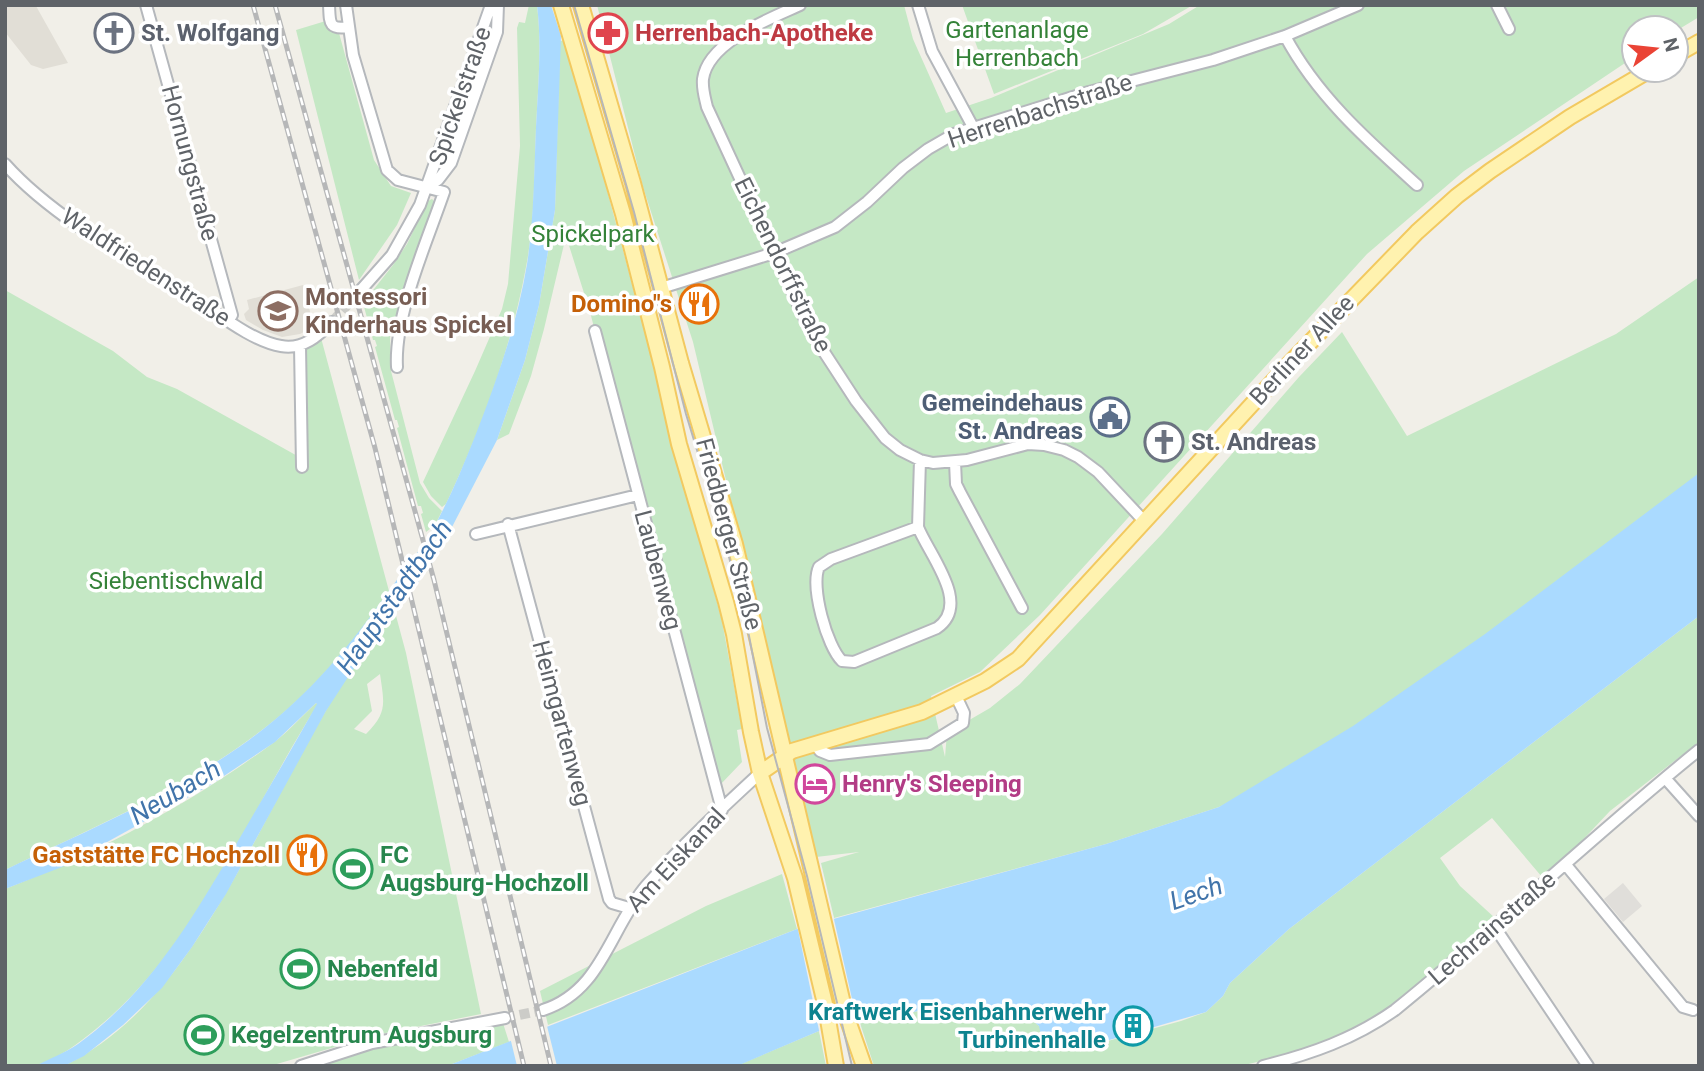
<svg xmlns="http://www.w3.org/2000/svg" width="1704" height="1071" font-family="Roboto,sans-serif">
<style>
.industrial{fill:#e0deda}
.education{fill:#e1ded6}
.green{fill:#c5e8c5;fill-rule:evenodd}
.water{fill:#aadaff}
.pier{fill:#f1efe8}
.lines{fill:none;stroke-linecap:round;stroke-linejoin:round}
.minor-tunnel{stroke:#ccccc8;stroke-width:10;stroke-dasharray:10 5;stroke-linecap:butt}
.minor-casing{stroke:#b5b8bc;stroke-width:14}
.major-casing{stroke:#f2c960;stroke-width:18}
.minor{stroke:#fff;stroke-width:10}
.major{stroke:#fff2af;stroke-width:14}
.tram{stroke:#b6b7b8;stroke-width:2}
.rail-casing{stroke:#b6b7b8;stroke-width:5}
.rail{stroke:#fff;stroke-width:2.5;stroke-dasharray:8;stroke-linecap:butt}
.labels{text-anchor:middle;stroke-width:7;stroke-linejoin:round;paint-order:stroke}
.park-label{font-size:24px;fill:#348238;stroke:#fff}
.worship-label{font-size:24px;font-weight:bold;fill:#5b616d;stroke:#fff;text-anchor:start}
.health-label{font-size:24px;font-weight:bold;fill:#be3a42;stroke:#fff;text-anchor:start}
.street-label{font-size:24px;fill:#5f6368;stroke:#fff}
.education-label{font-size:24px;font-weight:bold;fill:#785e54;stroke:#fff;text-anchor:start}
.food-label{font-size:24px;font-weight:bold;fill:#c56008;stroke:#fff;text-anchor:end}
.service-label{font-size:24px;font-weight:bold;fill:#4e5e75;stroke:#fff;text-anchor:end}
.hotel-label{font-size:24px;font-weight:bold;fill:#b23c85;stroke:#fff;text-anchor:start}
.leisure-label{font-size:24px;font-weight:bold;fill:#27864d;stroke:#fff;text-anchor:start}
.culture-label{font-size:24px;font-weight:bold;fill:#0d838f;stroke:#fff;text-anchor:end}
.water-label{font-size:26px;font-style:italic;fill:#4174aa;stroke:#fff}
</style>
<rect width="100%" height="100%" fill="#f1efe8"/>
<path class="industrial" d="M1623,883L1642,906L1623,922L1604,899Z"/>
<path class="education" d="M5,5L36,6L68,63L43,69L31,65L5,32Z
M303,285L313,323L310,329L300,334L282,337L263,330L246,320L244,314L249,309L247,300Z"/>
<path class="green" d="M529,5H537C542,46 538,87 536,128C534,174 535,221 526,267C511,349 482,428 446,504L442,507L431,496L423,482L475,371L502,309L508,284L520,146L517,28L519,22L525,23Z
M597,5H904L913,39L946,113L991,98L1169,24L1200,5H1699V17L1676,31V28H1634V57L1464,171L1367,254L1040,615L980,672L931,696L945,757L947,733L990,708L1020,684L1162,534L1299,377L1342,332L1407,436L1616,334L1699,277V476L1336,753L1219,807L1106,844L834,918L821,863L859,852L816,857L693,342L643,187Z
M962,5H1193L1143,34L994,94Z
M329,20L339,33L374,160L391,186L411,193L397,225L359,280L296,30Z
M567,40L722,621L742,729L737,730L742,762L720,785L656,565L590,312L566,236L544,329L531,376L509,434L497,440L525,360L539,305L555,210L560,41Z
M432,199L435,202L434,206L390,334L391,371L420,483L429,498L442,511L435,525L426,532L421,514L423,513L421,506H418L397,428L399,427L397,420H395L375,347L377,346L375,340H373L363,303L393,265L407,244L428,201Z
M5,290L113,351L147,377L177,389L301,458L300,346L320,334L389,591C364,627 336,663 304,694C220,775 108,820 5,870Z
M395,612L406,653L481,1014L376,1035L270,1066H64C152,1022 203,935 249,852C293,771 334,683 395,612ZM380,674C384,703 388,712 366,734L354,729L372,711L367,684Z
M1699,616V742L1610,811L1577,846L1542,877L1492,818L1440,858L1460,886L1495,918C1454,951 1416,993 1371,1019C1331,1042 1285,1056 1240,1066H874L860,1023L948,1005H978L1004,1009L1027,1016L1039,1026L1093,1045L1181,1021L1206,1012L1223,996L1230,983L1289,929Z
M316,703L318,704C250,811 196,948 96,1029C79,1043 59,1058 37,1065C28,1068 15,1066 5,1066V889C99,852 192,803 273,743C288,732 302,716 316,703Z
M782,874L797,929L548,1025L540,991L706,906Z
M502,1020L509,1042L447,1066H319L370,1050Z
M819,1031L826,1066H736Z"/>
<path class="water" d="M537,5H551L561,36L555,210L539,305L525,360L497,440L437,556L406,599L376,634L326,711L226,894L192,947L162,988L123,1025L84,1056L64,1066H35C49,1059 65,1053 78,1044C147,994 189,924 231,853C260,803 289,754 317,704L316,703L275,742L212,784L62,867L5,889V870C88,830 174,794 249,740C306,699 351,645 391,588C404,570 419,552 430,534C448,503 461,471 474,439C496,382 517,325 527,264C534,219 534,172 536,127C538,86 542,46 537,5Z
M1699,473V616L1289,929L1230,983L1223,996L1206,1012L1085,1047L1055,1043L1041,1035L1039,1026L1027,1016L1004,1009L978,1005H948L819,1031L737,1066H447L797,929L1106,844L1219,807L1353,726L1485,634Z"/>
<path class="pier" d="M833,915L855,1012L861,1026L820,1035L797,925Z
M546,1022L557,1066H517L510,1037Z"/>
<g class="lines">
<path class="minor-tunnel" d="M332,322L360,291
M505,1018L543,1010"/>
<g class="minor-casing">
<path id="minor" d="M146,5L232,315L229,320
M329,5C330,22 328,30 348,27
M346,5L353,55L387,170L398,180L444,192C427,242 394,315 397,367
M800,5C769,19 708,42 703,79C702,89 705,98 707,107L811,332L856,401L885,438L900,450L920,460L933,463L967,460L1028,444L1044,445L1064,450L1078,457L1098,472L1144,521
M918,5L932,51L973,127
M1497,5L1509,29
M1285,36C1317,96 1367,140 1417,185
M5,164C53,218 135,262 197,300C220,315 254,342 281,346C303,350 318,336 332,322
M428,187L438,180L451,163L497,32L498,5
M661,288L774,253L835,227L867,202L903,168L928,149L954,134L1089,92L1213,60L1285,36L1358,5
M360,291L392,255L420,205L491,5
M595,331L722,810
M300,346L302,467
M955,462L956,484L960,492L1022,608
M508,524L609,899L612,903L629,908
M918,527C929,555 972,604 937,628L854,662L842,661C827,647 810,586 819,567L831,559Z
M918,527L920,460
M476,534L638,495
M814,743L820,751L830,755L929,744L963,723L964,713L956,696
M1665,778L1699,816
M1566,865L1683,1007L1693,1010
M1494,926L1588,1066
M543,1010C602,991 609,930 646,886C681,846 721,809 760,773
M301,1066L372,1043L505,1018
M1263,1066C1311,1054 1354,1039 1395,1010C1499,926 1595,834 1699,750"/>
</g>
<g class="major-casing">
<path id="major" d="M561,5L623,214L662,367L679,444L726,602L734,634L751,732L760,773L795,878L826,1008L836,1066
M581,5L633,183L681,363L735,544L845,1012L864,1066
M1676,55L1699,42
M760,773L792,751L922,712L985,681L1018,659L1289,364L1417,232L1457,196L1490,171L1570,117L1650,70"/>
</g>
<use href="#minor" class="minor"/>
<use href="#major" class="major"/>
<path class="tram" d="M574,5L634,212L686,414L726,545L749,636L767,728L807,876L852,1066"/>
<g class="rail-casing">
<path id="rail" d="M253,5L375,448L524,1066
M275,5L434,580L551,1066"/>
</g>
<use href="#rail" class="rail"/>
</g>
<defs>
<g id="church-ring" transform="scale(2.0125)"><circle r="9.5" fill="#fff" stroke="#6b7280" stroke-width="1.5"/><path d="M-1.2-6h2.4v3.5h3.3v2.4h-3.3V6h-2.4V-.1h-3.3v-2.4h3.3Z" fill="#6b7280"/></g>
<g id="pharmacy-ring" transform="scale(2.0125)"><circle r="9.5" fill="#fff" stroke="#e0444e" stroke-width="1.5"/><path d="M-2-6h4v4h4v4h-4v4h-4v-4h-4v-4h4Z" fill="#e0444e"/></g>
<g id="restaurant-ring" transform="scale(2.0125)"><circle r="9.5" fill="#fff" stroke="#e8710a" stroke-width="1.5"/><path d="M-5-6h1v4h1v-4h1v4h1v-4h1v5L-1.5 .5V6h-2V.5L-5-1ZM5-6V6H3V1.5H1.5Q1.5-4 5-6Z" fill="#e8710a"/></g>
<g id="school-ring" transform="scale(2.0125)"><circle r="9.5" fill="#fff" stroke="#8d6e63" stroke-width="1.5"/><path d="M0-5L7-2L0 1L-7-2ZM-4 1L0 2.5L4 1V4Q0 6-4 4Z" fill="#8d6e63"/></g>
<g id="civic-ring" transform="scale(2.0125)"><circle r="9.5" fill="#fff" stroke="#5c6f8a" stroke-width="1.5"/><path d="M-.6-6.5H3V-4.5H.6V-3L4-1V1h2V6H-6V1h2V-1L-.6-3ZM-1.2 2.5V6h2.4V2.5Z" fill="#5c6f8a"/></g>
<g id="hotel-ring" transform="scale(2.0125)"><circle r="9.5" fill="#fff" stroke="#d1479c" stroke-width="1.5"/><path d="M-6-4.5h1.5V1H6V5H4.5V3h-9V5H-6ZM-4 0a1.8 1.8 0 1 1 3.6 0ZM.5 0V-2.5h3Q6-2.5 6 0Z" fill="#d1479c"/></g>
<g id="stadium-ring" transform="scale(2.0125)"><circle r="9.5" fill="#fff" stroke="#2e9e5b" stroke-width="1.5"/><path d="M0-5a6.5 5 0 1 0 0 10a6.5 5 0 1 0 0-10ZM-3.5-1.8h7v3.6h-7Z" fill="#2e9e5b"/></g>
<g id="building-ring" transform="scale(2.0125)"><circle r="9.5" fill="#fff" stroke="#0f9aa8" stroke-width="1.5"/><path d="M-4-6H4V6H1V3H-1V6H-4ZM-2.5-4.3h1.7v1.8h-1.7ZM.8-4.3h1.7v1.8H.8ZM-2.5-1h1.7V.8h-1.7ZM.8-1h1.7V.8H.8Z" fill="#0f9aa8"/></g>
</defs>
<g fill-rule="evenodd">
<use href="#church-ring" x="114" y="33"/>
<use href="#pharmacy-ring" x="608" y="33"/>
<use href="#restaurant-ring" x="699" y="304"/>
<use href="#school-ring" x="278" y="311"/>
<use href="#civic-ring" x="1110" y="417"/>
<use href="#church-ring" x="1164" y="442"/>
<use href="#hotel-ring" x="815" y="784"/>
<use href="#restaurant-ring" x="307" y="855"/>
<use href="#stadium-ring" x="353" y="869"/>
<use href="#stadium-ring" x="300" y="969"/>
<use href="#building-ring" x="1133" y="1026"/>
<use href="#stadium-ring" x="204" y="1035"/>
</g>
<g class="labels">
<g class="park-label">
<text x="1017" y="38">Gartenanlage<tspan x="1017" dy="28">Herrenbach</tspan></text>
<text x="593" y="242">Spickelpark</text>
<text x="176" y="589">Siebentischwald</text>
</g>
<g class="worship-label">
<text x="141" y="41">St. Wolfgang</text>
<text x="1191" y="450">St. Andreas</text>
</g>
<g class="health-label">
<text x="635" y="41">Herrenbach-Apotheke</text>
</g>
<g class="street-label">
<text transform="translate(460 96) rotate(-71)" y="8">Spickelstraße</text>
<text transform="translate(1040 111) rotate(-18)" y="8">Herrenbachstraße</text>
<text transform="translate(190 163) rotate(75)" y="8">Hornungstraße</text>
<text transform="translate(783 265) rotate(64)" y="8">Eichendorffstraße</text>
<text transform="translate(146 267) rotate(33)" y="8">Waldfriedenstraße</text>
<text transform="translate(1302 350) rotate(-47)" y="8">Berliner Allee</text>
<text transform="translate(729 534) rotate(75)" y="8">Friedberger Straße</text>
<text transform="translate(658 570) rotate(75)" y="8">Laubenweg</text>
<text transform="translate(562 723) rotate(75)" y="8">Heimgartenweg</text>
<text transform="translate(676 860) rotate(-47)" y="8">Am Eiskanal</text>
<text transform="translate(1492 928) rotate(-41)" y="8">Lechrainstraße</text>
</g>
<g class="education-label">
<text x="305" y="305">Montessori<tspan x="305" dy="28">Kinderhaus Spickel</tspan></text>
</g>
<g class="food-label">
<text x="672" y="312">Domino"s</text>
<text x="280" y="863">Gaststätte FC Hochzoll</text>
</g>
<g class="service-label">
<text x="1083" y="411">Gemeindehaus<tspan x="1083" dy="28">St. Andreas</tspan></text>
</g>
<g class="hotel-label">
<text x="842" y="792">Henry's Sleeping</text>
</g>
<g class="leisure-label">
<text x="380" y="863">FC<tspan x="380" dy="28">Augsburg-Hochzoll</tspan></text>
<text x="327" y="977">Nebenfeld</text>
<text x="231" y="1043">Kegelzentrum Augsburg</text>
</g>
<g class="culture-label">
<text x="1106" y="1020">Kraftwerk Eisenbahnerwehr<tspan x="1106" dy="28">Turbinenhalle</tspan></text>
</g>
<g class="water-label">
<text transform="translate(394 597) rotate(-55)" y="9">Hauptstadtbach</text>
<text transform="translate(175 792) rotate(-31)" y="9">Neubach</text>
<text transform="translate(1196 893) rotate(-19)" y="9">Lech</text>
</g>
</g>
<rect width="1704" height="1071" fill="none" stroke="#5f6368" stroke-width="14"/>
<g transform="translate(1655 49) rotate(75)"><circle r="33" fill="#ffffff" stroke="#bfc1c3" stroke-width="2"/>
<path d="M0-5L12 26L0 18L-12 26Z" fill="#ea4335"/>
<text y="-10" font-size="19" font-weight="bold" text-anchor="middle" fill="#5f6368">N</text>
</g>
</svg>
